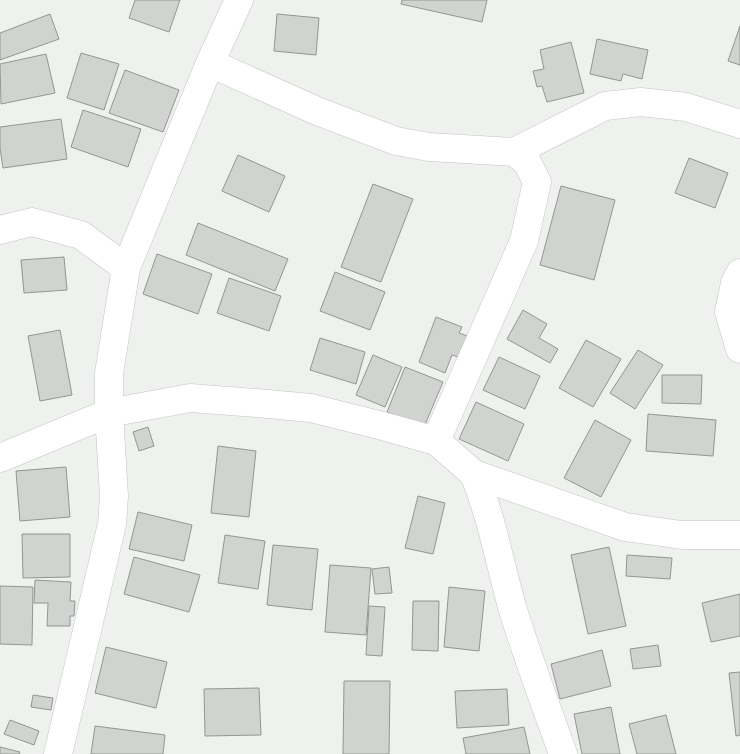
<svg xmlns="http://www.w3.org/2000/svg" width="740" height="754" font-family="Rubik,sans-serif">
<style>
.building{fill:#d0d3d0;stroke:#939693}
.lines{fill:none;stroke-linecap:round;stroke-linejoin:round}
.minor-casing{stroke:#c2c5c2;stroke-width:29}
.minor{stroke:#fff;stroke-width:28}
</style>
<rect width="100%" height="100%" fill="#eef1ee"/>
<path class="building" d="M135,0H180L169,32L129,18Z
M402,0H487L482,22L401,4Z
M50,14L59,39L0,60V33Z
M277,14L319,18L316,55L274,51Z
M740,26V65L728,61Z
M597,39L648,50L642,79L623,74L621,81L590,74Z
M571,42L584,93L547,102L542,86L537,87L533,71L544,69L540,50Z
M81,53L119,64L104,110L67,98Z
M46,54L55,93L1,104L0,64Z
M125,70L179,90L163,132L109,113Z
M83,110L141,129L128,167L71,147Z
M61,119L67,159L3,168L0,148V127Z
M238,155L285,176L269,212L222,191Z
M689,158L728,173L715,208L675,193Z
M373,184L413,199L381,282L341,267Z
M561,186L615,200L594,280L540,265Z
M198,223L288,259L275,291L186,255Z
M157,254L212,274L198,314L143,294Z
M64,257L67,290L24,293L21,260Z
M335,272L385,292L370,330L320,311Z
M229,278L281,296L269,331L217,313Z
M523,310L547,324L539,338L558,349L550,363L507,339Z
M436,317L462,327L459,333L467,336L458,357L452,355L445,373L419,362Z
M60,330L72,395L40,401L28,336Z
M320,338L365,352L356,384L310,370Z
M586,340L621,359L593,407L559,388Z
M638,350L663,365L635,409L610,393Z
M373,355L402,367L385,407L356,395Z
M499,357L540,376L525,409L483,390Z
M405,367L443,382L424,427L387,412Z
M662,375H702L701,404L662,403Z
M476,402L524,424L508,461L459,439Z
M648,414L716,420L713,456L646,451Z
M595,420L631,440L601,497L564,478Z
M148,427L154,446L139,451L133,432Z
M218,446L256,451L249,517L211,513Z
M66,467L70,517L20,521L16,471Z
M418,496L445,503L433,554L405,548Z
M138,512L192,525L184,561L129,549Z
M22,534H70V577L23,578Z
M225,535L265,541L258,589L218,583Z
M273,545L318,549L312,610L267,605Z
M609,547L626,626L588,634L571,555Z
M627,555L672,558L670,579L626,576Z
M134,557L200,575L189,612L124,594Z
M330,565L371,568L366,635L325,632Z
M389,567L392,593L375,594L372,569Z
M35,580L71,582L70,601H75L74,616H70V626H47L48,603H34Z
M0,586L33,587L32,645L0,644Z
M449,587L485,591L479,651L444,647Z
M740,594V636L711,642L702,603Z
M413,601H439L438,651L412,650Z
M369,606L385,607L382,656L366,655Z
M658,645L661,666L633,669L630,649Z
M106,647L167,662L156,708L95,693Z
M602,650L611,686L560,699L551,664Z
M740,672V735L736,736L729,673Z
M344,681H390L389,754H343Z
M259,688L261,735L205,736L204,689Z
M507,689L509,725L457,728L455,691Z
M33,695L53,698L51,710L31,707Z
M611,707L620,754H582L574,714Z
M666,715L676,754H637L629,724Z
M10,720L39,731L34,745L4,734Z
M95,726L165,735L163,754H91Z
M524,727L530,754H466L463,738Z
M0,747L20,752L19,754H0Z"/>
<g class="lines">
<g class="minor-casing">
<path id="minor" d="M210,63L317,111L396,141L429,147L514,152L605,106L641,102L686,107L740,124
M0,230L32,222L81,235L126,268
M740,273L735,283L729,312L740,349
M436,441L524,241L537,182L527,162L514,152
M0,458L109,413L190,398L257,403L311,408L379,425L436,441L474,474L625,527L682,535H740
M474,474C492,518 500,565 513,610C528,659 546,706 563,754
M58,754L112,524L114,496L109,413V373L126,268L210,63L239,0"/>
</g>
<use href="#minor" class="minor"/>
</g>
</svg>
